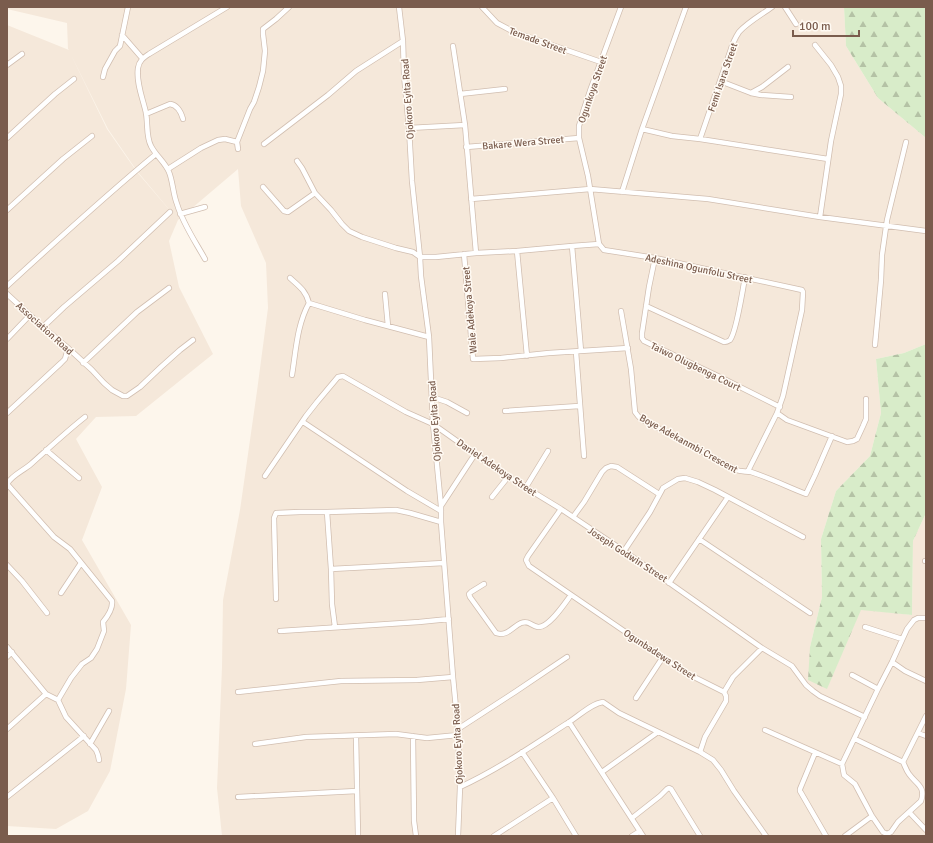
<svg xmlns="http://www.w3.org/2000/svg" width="933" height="843" font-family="Signika,sans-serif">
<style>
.residential{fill:#f5e8da}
.forest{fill:url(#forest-firs)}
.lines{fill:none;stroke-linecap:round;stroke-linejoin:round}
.minor-casing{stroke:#d1beb0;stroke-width:6}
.minor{stroke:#fff;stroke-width:4.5}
.labels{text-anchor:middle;stroke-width:3;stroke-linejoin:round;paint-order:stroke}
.street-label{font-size:10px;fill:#7a5c4d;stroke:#fffaf3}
</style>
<defs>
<pattern id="forest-firs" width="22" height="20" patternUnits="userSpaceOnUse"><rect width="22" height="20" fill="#d8ecc9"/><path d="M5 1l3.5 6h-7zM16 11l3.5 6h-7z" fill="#b4c2a5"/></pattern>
</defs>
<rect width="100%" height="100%" fill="#fdf6ec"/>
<path class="residential" d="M7,7H844L846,46L878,98L926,138V344L904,353L876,359L881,413L870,456L836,491L821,539L822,597L810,647L827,688L861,609L912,615L913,541L926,513V836H222L217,788L222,667L223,600L240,510L257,391L268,308L266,263L241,206L238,169L178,220L137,171L108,129L71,55L107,129L137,172L178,220L169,241L179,287L213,354L136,416L96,417L76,439L102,487L82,540L131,625L126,689L110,771L88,811L56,829L7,826V25L69,50L68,49L67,23L7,9Z"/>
<path class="forest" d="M844,7H926V138L878,98L846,46Z
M926,344V513L913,541L912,615L861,610L827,689L808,680L810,647L822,597L821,539L836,491L870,456L881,413L876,359L904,353Z"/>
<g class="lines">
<g class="minor-casing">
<path id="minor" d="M399,7L403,41L404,75L409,128L412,181L420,257L421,276L429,337L433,424L441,506V522L453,677L458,729L460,787L458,836
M482,7L497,23L514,32L601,62
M785,7L796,24
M122,35L142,58
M815,45L831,65L838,77L841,86V94L831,141L820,217
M453,46L465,125L476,253
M7,65L22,54
M103,77L105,69L115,51L120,46L128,7
M720,81L751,93L761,95L791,97
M751,93L762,87L788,67
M460,94L505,89
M146,114L170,104C178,105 181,112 183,119
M409,128L465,125
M642,129L672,136L700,139L828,159
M7,138L55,94L74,79
M700,139L730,52C732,45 735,38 739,32C748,22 761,15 772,7
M264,144L328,95L356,71L403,41
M466,147L579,138
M238,149L237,142L250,109L254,102L259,87L263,71L265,51L263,34V29L276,19L289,7
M297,161L302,168L315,193L331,210L342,224L349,231L362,237L396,248L413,252L420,257
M168,169L201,148L218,140L225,139L237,142
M263,187L284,211L288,212L315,193
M622,192L642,129L686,7
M471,199L590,189L708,199L820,217L926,231
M7,210L63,159L92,136
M180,214L205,207
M599,244L604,250L655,258L802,290L803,292L802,310L783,396L777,413L748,471
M599,244L588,176L579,138V126L583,112L591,88L621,7
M572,246L581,351
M517,251L527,356
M464,254L473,359L501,358L549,353L628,348
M420,257H436L476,253L517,251L572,246L599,244
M655,258L649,287L642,333V338L644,341L722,378L780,407
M205,259C195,241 183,224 177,204C173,194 173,182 169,172C165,162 156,156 151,146C146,137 148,124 146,113C143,99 136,83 138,68C139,61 143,58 149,54L227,7
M290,278C299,286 306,291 309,303C297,325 296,350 292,375
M7,286C56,241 105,196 156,154
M7,294L43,327L68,348L92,370L104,383L112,390L123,396H127L140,387L161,367L180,350L193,340
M385,294L388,326
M309,303L365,320L429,337
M646,306L724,342C727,342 727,342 730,340C736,333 743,289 745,277
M621,311L631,369L635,412L638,416L641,419L677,438L736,470C741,472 746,471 751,472C770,478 788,487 806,494L815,475L832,436
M43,327L64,307L118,261L170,212
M7,339L30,315
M875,345L881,280L882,255L887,220L906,142
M576,352L584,456
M83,363L137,312L169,288
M432,397L447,402L467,413
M505,411L579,406
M7,413L61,363L65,359L68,348
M777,413L787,420L847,442L853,441L857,439L863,426L866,419V399
M303,422L407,491L441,511
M46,450L79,478
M265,476L306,416L317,402L338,377L343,376L406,412L433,424L502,473L561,509L624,551L762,648L792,666L806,685L813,691L820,696L865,717
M7,484L54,537L70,549L112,601C113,609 108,616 103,622L104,631L97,649L91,658L82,664L71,678L58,700
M7,484C12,475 23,471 31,464C49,448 66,432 85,417
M526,487L548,451
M492,497L508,477
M441,506L475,454
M561,509L528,556L526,560L529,566L681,670L696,678L724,692L726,696V701L705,737L700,752
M327,512L331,569L332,604L335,627
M573,517L584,502L602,472L606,468L611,466L617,467L659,494
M699,539L810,613
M624,551L650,512L663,488L678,479L685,478L698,482L715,490L803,537
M925,561H926
M7,565L22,581L47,613
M331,569L444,563
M669,583L728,497
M484,584L471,592L469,594L470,597L496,633C507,637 512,627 521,623C529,620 531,626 538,627C549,628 565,603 571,595
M61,593L81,563
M276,599L274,518L276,513L300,512H327L396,510L410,513L441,522
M865,627L902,639
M280,631L419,622L449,619
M7,647L46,694L58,700L66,717L96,750L98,755L99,760
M7,657L12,652
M892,662L905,671L926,681
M852,675L878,689
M238,692L341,681L417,680L453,677
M724,692L733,677L762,648
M636,698L663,657
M569,722L643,836
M7,729L46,694
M458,729L515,692L567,657
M765,730L842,764L844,775L855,784L872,816L883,832L887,834L891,832L898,822L921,801C926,786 916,784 909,774C906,770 905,766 903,762L926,716
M918,733L926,736
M356,736L358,836
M413,736L414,821L416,836
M855,739L903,762
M90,744L109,711
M255,744L306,737L396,734L419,737L427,738L458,735
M522,752L553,798L576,836
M815,753L800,789V791L826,836
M842,764L878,689L892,662L907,629L914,620L918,618H926
M602,772L658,732
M460,787C497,770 532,746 566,724C578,717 590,704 603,702L619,713L700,752L713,760L721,770L734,791L766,836
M7,797L84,736
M238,797L357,791
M909,812L926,830
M632,818L660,796L667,789L669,788L671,789L700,836
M494,836L553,798
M632,836L640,831
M845,836L872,816"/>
</g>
<use href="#minor" class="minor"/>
</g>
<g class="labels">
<g class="street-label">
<text transform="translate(538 40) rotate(20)" y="4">Temade Street</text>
<text transform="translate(722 77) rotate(-71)" y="4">Femi Isara Street</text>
<text transform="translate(592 89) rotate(-71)" y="4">Ogunkoya Street</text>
<text transform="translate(407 99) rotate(-94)" y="4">Ojokoro Eyita Road</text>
<text transform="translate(523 142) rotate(-5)" y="4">Bakare Wera Street</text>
<text transform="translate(699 268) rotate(12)" y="4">Adeshina Ogunfolu Street</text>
<text transform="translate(469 310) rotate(-95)" y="4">Wale Adekoya Street</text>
<text transform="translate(45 328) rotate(42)" y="4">Association Road</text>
<text transform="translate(696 366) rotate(26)" y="4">Taiwo Olugbenga Court</text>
<text transform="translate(434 421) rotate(-94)" y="4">Ojokoro Eyita Road</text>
<text transform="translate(689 443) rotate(29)" y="4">Boye Adekanmbi Crescent</text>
<text transform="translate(497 467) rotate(34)" y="4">Daniel Adekoya Street</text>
<text transform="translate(628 554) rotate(33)" y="4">Joseph Godwin Street</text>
<text transform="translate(660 654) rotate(33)" y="4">Ogunbadewa Street</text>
<text transform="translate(457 744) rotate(-93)" y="4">Ojokoro Eyita Road</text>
</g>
</g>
<rect width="933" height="843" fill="none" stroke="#7a5c4d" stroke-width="16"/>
<path d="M793 30v6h66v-6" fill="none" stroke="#7a5c4d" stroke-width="2"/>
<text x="799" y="30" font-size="12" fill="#7a5c4d" stroke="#fffaf3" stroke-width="3" paint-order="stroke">100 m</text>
</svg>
